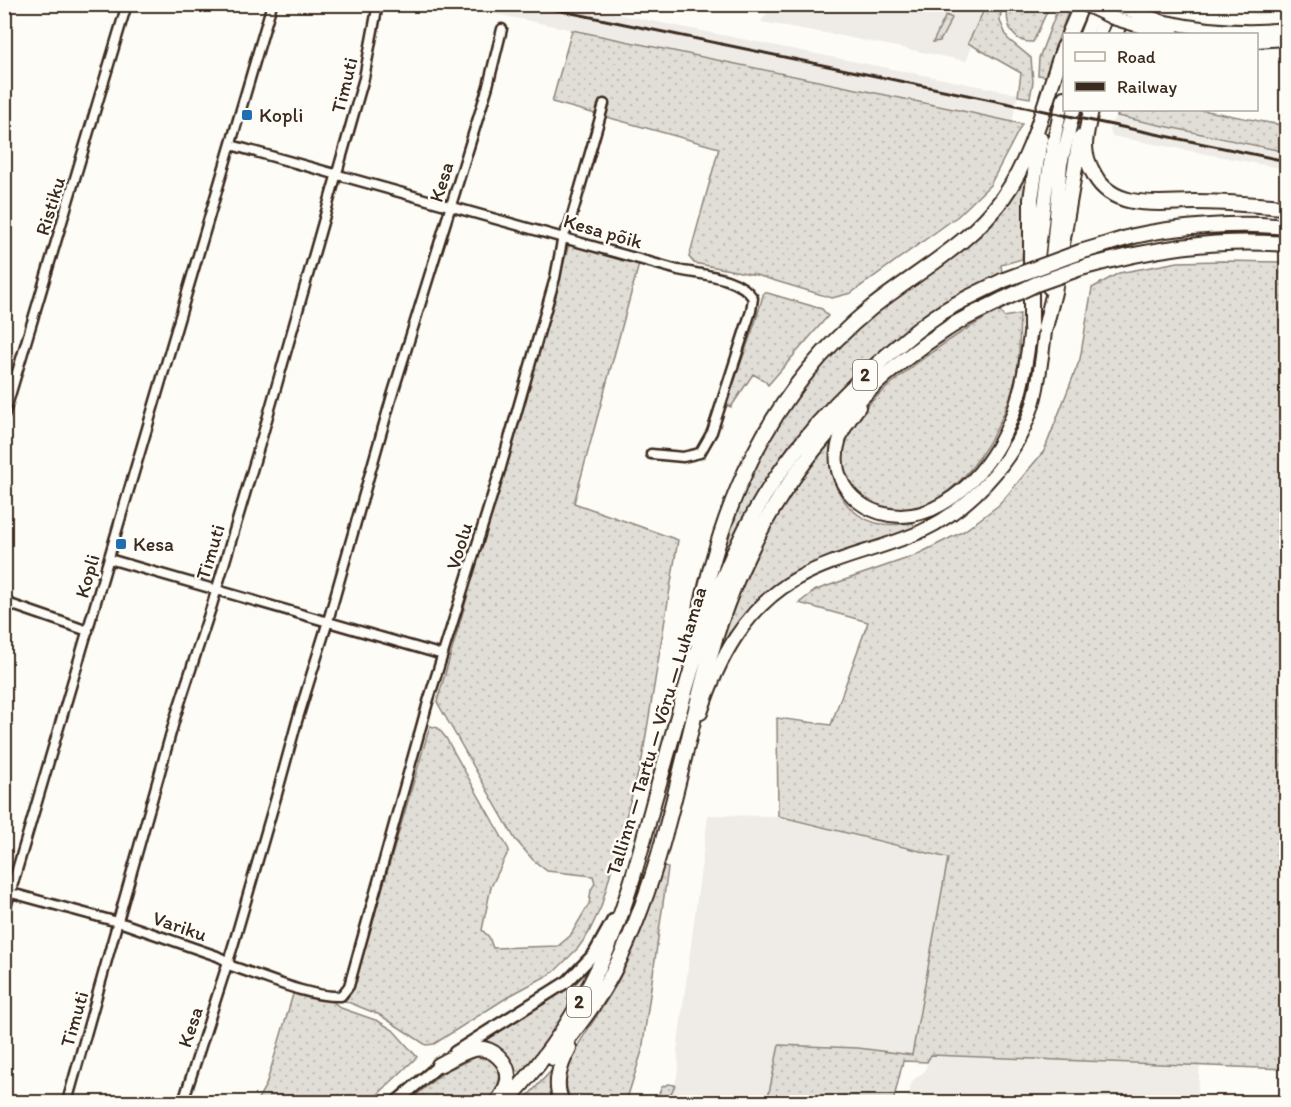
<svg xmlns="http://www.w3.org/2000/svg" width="1291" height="1107" font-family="Itim,sans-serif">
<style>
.built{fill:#efece7}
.grass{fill:url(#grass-dots);stroke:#8e847a;stroke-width:1.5}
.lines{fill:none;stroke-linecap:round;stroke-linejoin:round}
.minor-casing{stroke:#3b2a1e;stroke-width:13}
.tertiary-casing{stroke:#3b2a1e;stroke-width:15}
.secondary-casing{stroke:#3b2a1e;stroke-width:16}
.trunk-casing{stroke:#3b2a1e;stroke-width:18}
.minor{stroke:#fdfcf7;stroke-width:8}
.tertiary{stroke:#fdfcf7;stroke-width:10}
.secondary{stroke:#fdfcf7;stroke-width:12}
.trunk{stroke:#fdfcf7;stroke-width:14}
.rail{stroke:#3b2a1e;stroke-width:3}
.secondary-bridge-casing{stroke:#3b2a1e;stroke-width:16;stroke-linecap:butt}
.trunk-bridge-casing{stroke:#3b2a1e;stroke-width:18;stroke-linecap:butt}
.secondary-bridge{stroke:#fdfcf7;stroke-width:12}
.trunk-bridge{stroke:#fdfcf7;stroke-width:14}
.poi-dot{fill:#1f6fb2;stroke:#fdfcf7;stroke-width:2}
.labels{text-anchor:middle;stroke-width:5;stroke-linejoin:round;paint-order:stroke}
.shield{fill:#fdfcf7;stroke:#75695f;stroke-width:1.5}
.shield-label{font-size:18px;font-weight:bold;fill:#3b2a1e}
.street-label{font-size:20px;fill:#3b2a1e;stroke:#fdfcf7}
.poi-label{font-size:20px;fill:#3b2a1e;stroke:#fdfcf7;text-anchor:start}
</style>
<defs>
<pattern id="grass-dots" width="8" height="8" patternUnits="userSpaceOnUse" patternTransform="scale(1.5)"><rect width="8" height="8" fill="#e1ded7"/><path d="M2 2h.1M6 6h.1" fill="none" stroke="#c2bfb8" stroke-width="1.8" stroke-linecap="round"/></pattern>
</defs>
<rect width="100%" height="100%" fill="#fdfcf7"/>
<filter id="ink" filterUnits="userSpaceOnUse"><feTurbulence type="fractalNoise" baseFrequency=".0167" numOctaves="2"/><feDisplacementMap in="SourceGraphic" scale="12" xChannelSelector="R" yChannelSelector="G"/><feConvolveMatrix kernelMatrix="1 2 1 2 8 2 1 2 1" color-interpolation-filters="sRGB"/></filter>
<g filter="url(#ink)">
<path class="built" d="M453,5H571L1018,94L1012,122Z
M772,5H989L966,61L837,35L761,22Z
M1209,5H1286V12L1256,15Z
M1117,116L1286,152V169L1112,136L1110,130L1111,122Z
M708,815L778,816L948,858L912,1055L857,1048L779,1045L767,1102H667L675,1085L679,1065L677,1051Z
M930,1055L1200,1065L1197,1102H907L912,1081L925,1071Z"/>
<path class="grass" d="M987,4L1002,5L1000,21L1008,39L1031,58L1033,82L1030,98L1018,96L1021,73L968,43Z
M1008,5H1050L1033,42C1011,43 1005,23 1008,5Z
M1058,8L1068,12L1045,76L1038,75L1039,58Z
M946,15L952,18L940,41L933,42Z
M572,30L958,110L1022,124L990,185L958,216L851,293L832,298L756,275L694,263L689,257L719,148L552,102Z
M1120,110H1202L1286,126V152L1117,116Z
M1029,165L1022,259L1001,265L1002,273L948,302L896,339L854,373L788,447L757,495L719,567L731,520L771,433L800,388L836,345L885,303L942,264Z
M569,244L639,264L574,503L678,540L642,759L601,907L588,934L578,948L554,972L511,995L434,1044L426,1045L380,1015L345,1001L352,992L430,726L438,728L446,738L509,850L491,887L482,930L489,937L493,948L558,946L570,936L589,904L591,890L595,883L593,876L547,871L533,860L515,839L437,702Z
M1222,261L1286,262V1069L931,1055L927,1062L903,1061L893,1102H767L779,1045L858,1048L912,1055L948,858L778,816L777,718L831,725L868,622L799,603L816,590L914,556L964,531L999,505L1044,451L1080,359L1092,288L1119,273L1178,262Z
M764,292L822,309L828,316L768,385L765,381L753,374L731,407L726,405L756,320Z
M1000,310L1004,317L1020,314C1019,331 1020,348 1018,364C1011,414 973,487 923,505C874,523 826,480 849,431C858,412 876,397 891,384C926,354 959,332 1000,310Z
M831,439C825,473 840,513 876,523C888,526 901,524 913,523L915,529C859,546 795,561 752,605C740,618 730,634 719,650C725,631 730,611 738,592C761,536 793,487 831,439Z
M663,867L668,868L642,1051L626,1102H571C568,1093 564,1081 567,1071C573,1045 604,1009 617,983C637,946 651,907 663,867Z
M589,970L586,979L568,1011L514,1084C515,1061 503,1046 479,1042L480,1040C518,1019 557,1000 589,970Z
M294,991L332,1001L341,1008L378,1021L393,1030L417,1057L370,1102H256L266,1085Z
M475,1057L489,1059L500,1070C500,1083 497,1092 489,1102H408L444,1072Z
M552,1070L556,1102H522Z
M668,1084L675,1085L667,1102H655L662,1087Z"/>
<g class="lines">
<g class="minor-casing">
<path id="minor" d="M4,15L8,4
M231,145L678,270C702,275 739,276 753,298L751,311L712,432L700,453L683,457L651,454
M4,416L127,4
M109,559L443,655
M4,602L88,631
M4,891L125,924L217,956L229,962L231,966C262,976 310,998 341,996L349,986L428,702L501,467L555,278L563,236L569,226L604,104
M4,914L272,4
M67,1102L176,715L212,605L262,437L364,78L377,9
M183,1102L233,946L277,794L297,721L328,621L391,399L488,86L502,29"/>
</g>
<g class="tertiary-casing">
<path id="tertiary" d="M455,1052L568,981L594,954L613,920
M396,1102L443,1062"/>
</g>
<g class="secondary-casing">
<path id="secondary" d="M1161,21C1203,30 1245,34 1286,29
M1159,32L1173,34
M1086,34L1098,4
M1099,34L1111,4
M1256,41L1286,39
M1036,277C1043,216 1048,156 1064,97
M1049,288L1061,164L1074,110
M859,407C852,416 844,427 840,438C824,486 867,522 912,515C941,511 969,487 986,464C1019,420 1026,371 1032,318
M701,713C718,660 745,608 796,579C835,557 879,550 920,532C976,506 1025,450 1037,388C1041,366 1044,343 1046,321"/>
</g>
<g class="trunk-casing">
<path id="trunk" d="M1069,34L1082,4
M1115,34L1126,9
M1091,110C1089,121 1085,134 1085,146C1085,157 1089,166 1095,176C1115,211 1161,202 1195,202C1225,202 1256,205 1286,207
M1080,252C1098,247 1116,241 1134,236C1177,226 1242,222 1286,227
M1081,268C1150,249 1215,238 1286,244
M1031,328V199L1040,139
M1045,328L1054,292L1080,138
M695,638C719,508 766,394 871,308C916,272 968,246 1003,198C1035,153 1045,98 1064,47
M553,1058C575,1030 597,1003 613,972C664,875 680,761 710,656C748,520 828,407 947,329C964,317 985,309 1004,299
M439,1065C450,1060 462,1051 474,1049C492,1046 510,1062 508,1081C506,1089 502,1096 497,1102
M506,1102C549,1056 587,999 611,940C630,894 642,845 655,797C679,716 698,632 733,555C768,477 819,415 883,359C904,341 927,320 951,307C968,297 986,289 1004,280
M562,1102C553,1084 560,1065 569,1048"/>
</g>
<use href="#minor" class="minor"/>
<use href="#tertiary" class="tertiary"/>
<use href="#secondary" class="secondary"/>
<use href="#trunk" class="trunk"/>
<path class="rail" d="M528,4L1286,161"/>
<g class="secondary-bridge-casing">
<path id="secondary-bridge" d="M1083,4L1113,18L1159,32
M1112,4L1161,21"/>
</g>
<g class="trunk-bridge-casing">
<path id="trunk-bridge" d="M1004,280L1080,252
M1004,299L1036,284L1081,268"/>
</g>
<use href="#secondary-bridge" class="secondary-bridge"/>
<use href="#trunk-bridge" class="trunk-bridge"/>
</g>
</g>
<g class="poi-dot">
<rect x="241" y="109" width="12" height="12" rx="3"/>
<rect x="115" y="538" width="12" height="12" rx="3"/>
</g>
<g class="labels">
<g class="shield">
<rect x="853" y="360" width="24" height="30" rx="4.5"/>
<rect x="567" y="987" width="24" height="30" rx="4.5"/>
</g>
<g class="shield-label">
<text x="865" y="381">2</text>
<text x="579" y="1008">2</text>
</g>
<g class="street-label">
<text transform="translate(344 85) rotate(-76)" y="7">Timuti</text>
<text transform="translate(441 182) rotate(-73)" y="7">Kesa</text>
<text transform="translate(50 206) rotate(-73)" y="7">Ristiku</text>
<text transform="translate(603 231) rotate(16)" y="7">Kesa põik</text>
<text transform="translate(459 546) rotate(-73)" y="7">Voolu</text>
<text transform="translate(210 552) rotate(-73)" y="7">Timuti</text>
<text transform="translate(87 576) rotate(-74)" y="7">Kopli</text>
<text transform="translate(656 731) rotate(-73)" y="7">Tallinn — Tartu — Võru — Luhamaa</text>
<text transform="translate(180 926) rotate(19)" y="7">Variku</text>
<text transform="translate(74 1019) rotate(-74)" y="7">Timuti</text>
<text transform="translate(190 1027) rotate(-72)" y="7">Kesa</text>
</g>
<g class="poi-label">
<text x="259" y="122">Kopli</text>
<text x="133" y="551">Kesa</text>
</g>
</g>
<rect width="1291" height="1107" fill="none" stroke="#fdfcf7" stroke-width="24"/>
<rect x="12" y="12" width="1267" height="1083" fill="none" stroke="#3b2a1e" stroke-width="2" filter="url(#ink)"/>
<rect x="1063" y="33" width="195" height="78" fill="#fdfcf7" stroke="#afa8a0" stroke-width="1.5"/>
<rect x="1075" y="52" width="30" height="9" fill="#fdfcf7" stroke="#afa8a0" stroke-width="1.5"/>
<text x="1117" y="63" font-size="18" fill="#3b2a1e">Road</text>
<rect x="1075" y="82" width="30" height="9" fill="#3b2a1e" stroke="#afa8a0" stroke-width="1.5"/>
<text x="1117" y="93" font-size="18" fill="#3b2a1e">Railway</text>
</svg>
